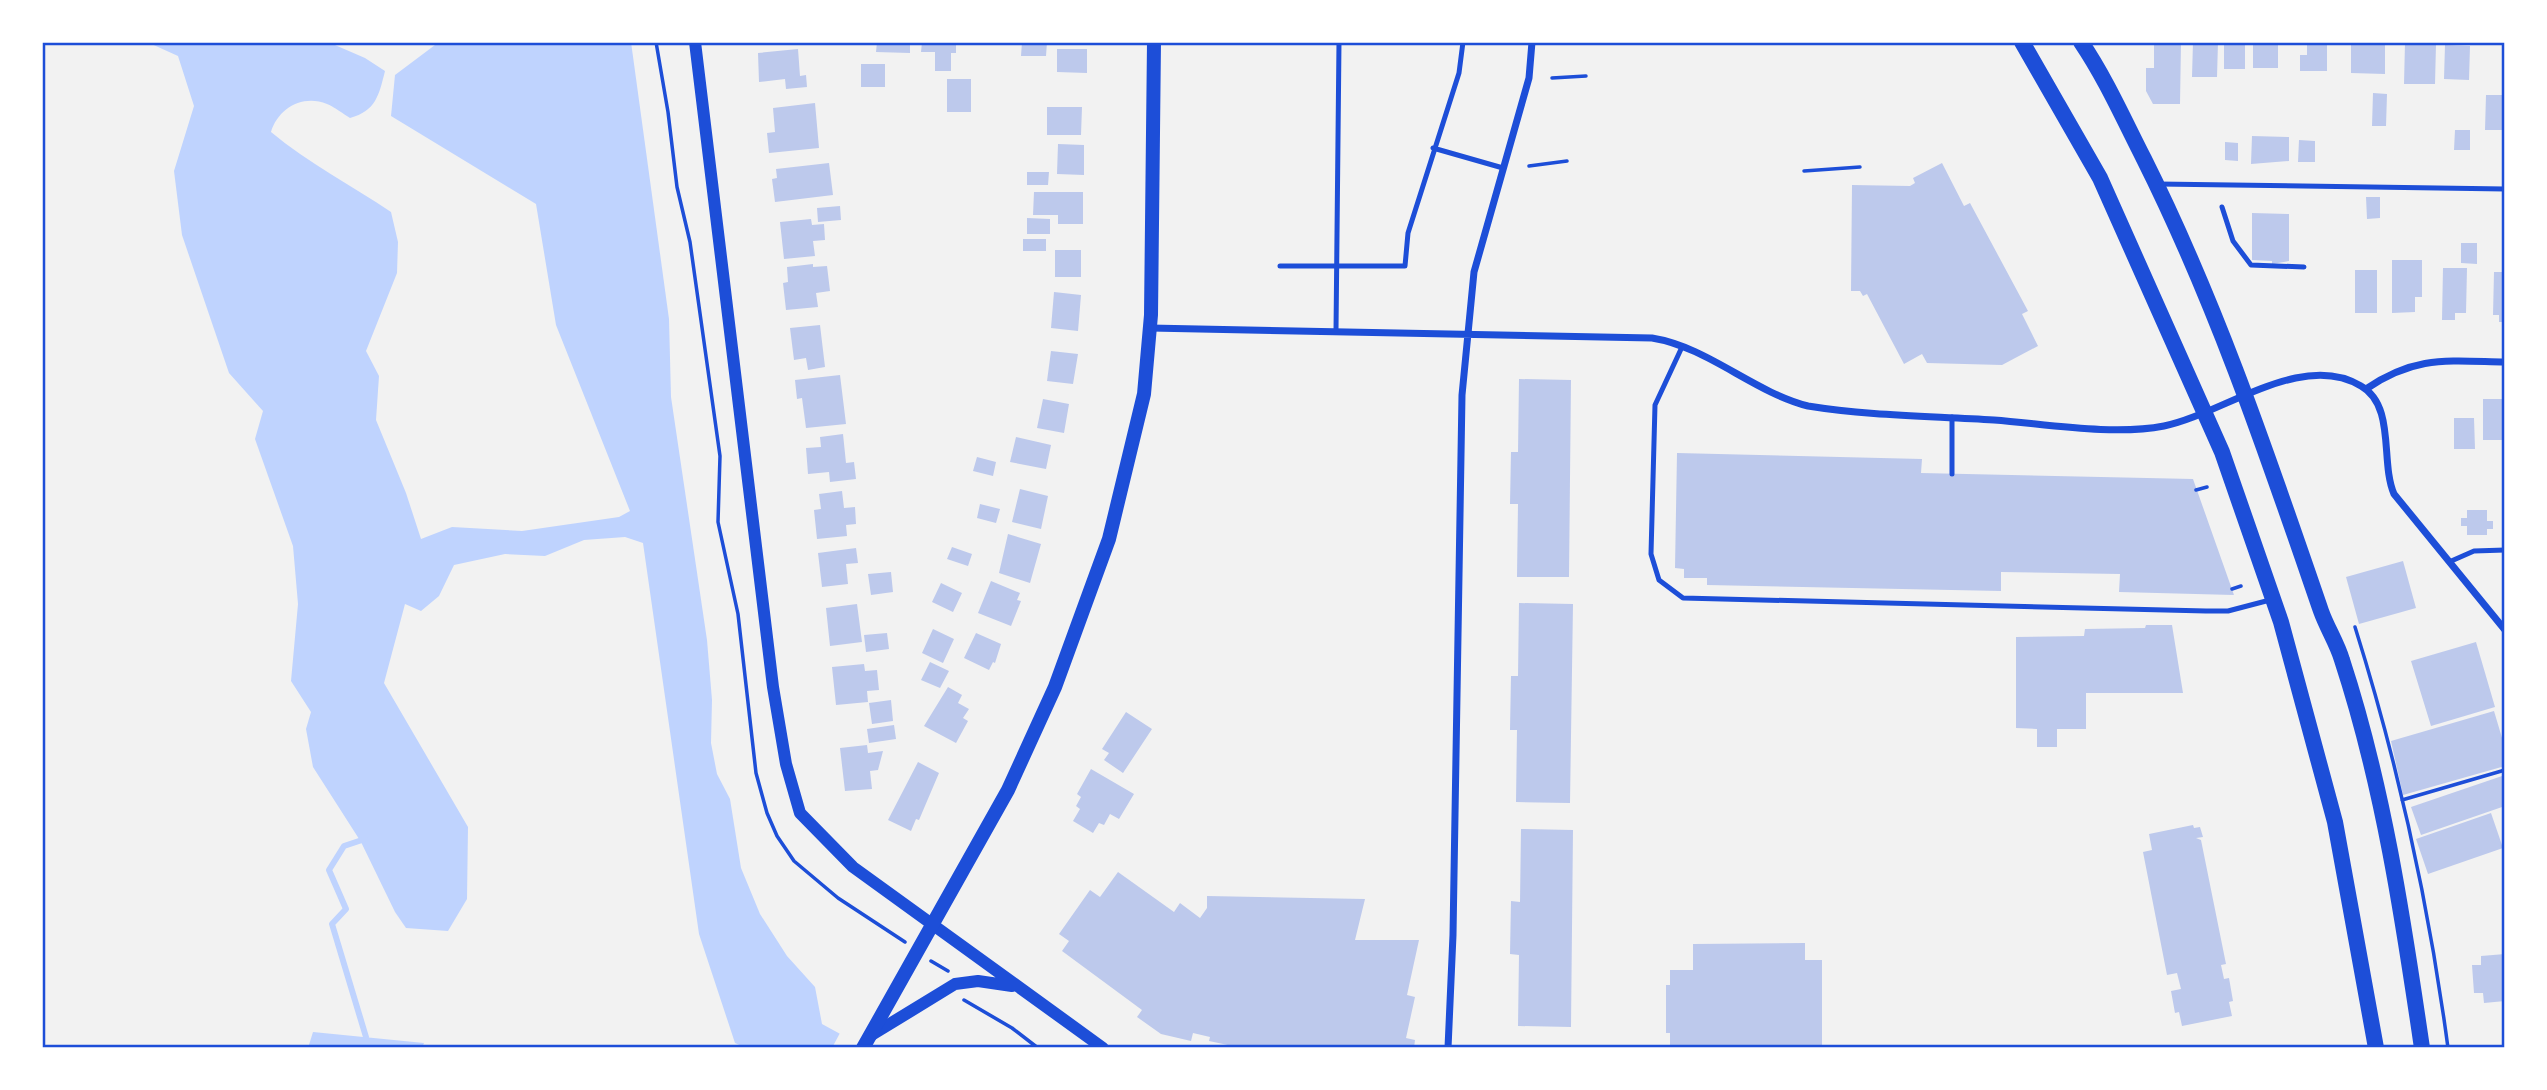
<svg xmlns="http://www.w3.org/2000/svg" width="2547" height="1090" font-family="'Nunito Sans',sans-serif">
<style>
.water{fill:#bfd3fe}
.pier{fill:#f2f2f2}
.lines{fill:none;stroke-linecap:round;stroke-linejoin:round}
.stream{stroke:#bfd3fe;stroke-width:6}
.building{fill:#bdc9ec}
.path{stroke:#1d4ed8;stroke-width:3.5}
.service{stroke:#1d4ed8;stroke-width:5}
.minor{stroke:#1d4ed8;stroke-width:7}
.tertiary{stroke:#1d4ed8;stroke-width:12}
.secondary{stroke:#1d4ed8;stroke-width:14}
.primary{stroke:#1d4ed8;stroke-width:16}
.neatline{fill:none;stroke:#1d4ed8;stroke-width:2.5}
</style>
<rect width="100%" height="100%" fill="#f2f2f2"/>
<path class="water" d="M147,42H328L365,58L385,71C379,95 376,111 350,118C343,114 335,107 327,104C302,94 278,109 271,132C308,163 351,185 391,212L398,242L397,273L366,351L379,376L376,420L406,493L421,539L452,527L522,531L619,517L630,511L556,325L536,204L391,116L395,75L439,42H631L669,319L671,397L707,640L712,700L711,743L717,774L730,799L741,868L760,914L787,956L815,987L822,1024L866,1048H746L735,1043L699,934L643,543L625,537L584,540L545,556L505,554L454,565L439,596L421,611L405,604L384,683L468,827L467,899L448,931L406,928L395,912L361,842L313,767L306,729L311,712L291,681L298,604L293,546L255,439L263,411L229,373L182,235L174,171L194,106L178,56Z
M313,1032L424,1043L422,1048H308Z"/>
<path class="pier" d="M841,1031L868,1045L869,1048H832Z"/>
<g class="lines">
<path class="stream" d="M365,839L344,846L329,870L346,909L332,924L366,1037"/>
</g>
<path class="building" d="M877,42H910V53L876,52Z
M922,42H956V53H951V71H935V52H921Z
M1022,42H1047L1046,56H1021Z
M2154,42H2181L2180,104H2153L2146,91V68H2154Z
M2193,42H2218L2217,77H2192Z
M2224,42H2245V69H2224Z
M2385,42V74L2351,73V43Z
M2307,43H2327V71H2300V55H2307Z
M2405,43L2436,44L2435,84H2404Z
M2253,44L2278,45V68H2253Z
M2445,45L2470,46L2469,80L2444,79Z
M798,49L800,76L806,75L807,87L786,89L785,79L759,82L758,53Z
M1057,49H1087V73L1057,72Z
M861,64H885V87H861Z
M947,79H971V112H947Z
M2373,93L2387,94L2386,126H2372Z
M2486,95H2505V130H2485Z
M815,103L819,148L769,153L767,133L775,132L773,108Z
M1047,107H1082L1081,135H1047Z
M2455,130H2470V150H2454Z
M2252,136L2289,137V161L2251,164Z
M2299,140L2315,141V162H2298Z
M2225,142L2238,143V161L2225,160Z
M1058,144L1084,145V175L1057,174Z
M829,163L833,195L775,202L772,179L777,178L776,169Z
M1942,163L1964,206L1970,203L2028,311L2022,314L2038,346L2002,365L1927,363L1922,354L1904,364L1867,294L1863,296L1860,291H1851L1852,185L1910,186L1915,183L1913,178Z
M1027,172H1049L1048,185H1027Z
M1034,192H1083V224H1058V215H1033Z
M2366,197H2380V218L2367,219Z
M840,206L841,220L818,222L817,208Z
M2252,213L2289,214V261L2272,264V261L2252,260Z
M1027,218L1050,219V234H1027Z
M811,219L812,225L824,224L825,240L813,241L815,256L784,259L780,222Z
M1023,239H1046V251H1023Z
M2461,243H2477V264L2461,263Z
M1055,250H1081V277H1055Z
M2392,260H2422V297H2415V312L2392,313Z
M813,264V267L827,266L830,291L816,293L818,307L786,310L783,283L788,282L787,267Z
M2443,268H2467L2466,313H2455V320H2442Z
M2355,270H2377V313H2355Z
M2494,272H2505V322H2499V315H2493Z
M1054,292L1081,295L1078,331L1051,328Z
M820,325L825,367L808,370L806,358L794,360L790,328Z
M1051,351L1078,354L1073,384L1047,381Z
M840,375L846,424L806,428L802,398L797,399L795,380Z
M1519,379L1571,380L1569,577H1517L1518,504H1510L1511,452H1518Z
M1043,399L1069,404L1064,433L1037,428Z
M2483,399H2505V440H2483Z
M2454,418H2474L2475,449H2454Z
M843,434L846,463L854,462L856,479L830,482L829,472L808,474L806,448L821,447L820,437Z
M1016,437L1051,445L1046,469L1010,462Z
M1677,453L1922,459L1921,473L2193,479L2234,595L2119,592L2120,574L2001,572V591L1707,585V578H1684V569L1675,568Z
M977,457L996,462L993,476L973,471Z
M1020,489L1048,496L1041,529L1012,522Z
M842,491L844,508L855,507L856,524L846,525L847,536L817,539L814,510L821,509L819,494Z
M980,504L1000,509L996,523L977,518Z
M2467,510H2487V521H2493V529H2487V535H2467V526H2461V518H2467Z
M1008,534L1041,544L1030,583L999,573Z
M952,547L972,554L968,566L947,559Z
M856,548L858,563L846,564L848,584L822,587L818,553Z
M2403,561L2416,608L2359,624L2346,577Z
M891,572L893,592L871,595L868,574Z
M991,581L1020,593L1017,600L1021,601L1011,626L978,613Z
M941,583L962,593L953,612L932,602Z
M1519,603L1573,604L1570,803L1516,802L1517,730H1510L1511,676H1518Z
M857,604L862,642L830,646L826,608Z
M2146,625H2172L2183,693H2086V729H2057V747H2037V729L2016,728V637L2084,636L2085,629L2145,628Z
M933,629L954,639L943,663L922,653Z
M887,633L889,649L866,652L864,635Z
M976,633L1001,644L995,663L993,662L989,670L964,658Z
M2476,642L2495,707L2431,726L2411,661Z
M930,662L949,671L940,688L921,680Z
M864,664L865,671L877,670L879,690L867,691L868,702L836,705L832,667Z
M948,687L962,695L958,703L969,709L963,718L968,721L956,743L924,726Z
M891,700L893,721L872,724L869,703Z
M2494,711L2505,748V766L2403,795L2391,741Z
M1126,712L1152,729L1123,773L1104,760L1109,753L1102,749Z
M894,725L896,739L869,743L867,729Z
M867,745L868,753L883,751L878,770L870,771L872,789L845,791L840,748Z
M918,762L939,773L919,820L916,819L911,831L888,820Z
M1091,769L1134,794L1119,819L1110,814L1104,825L1099,823L1093,833L1073,821L1080,809L1076,806L1081,797L1077,794Z
M2505,775V806L2421,835L2411,807Z
M2491,813L2503,848L2428,874L2416,839Z
M2193,825L2194,828L2200,827L2203,837L2196,838L2201,840L2226,964L2221,965L2224,979L2229,978L2233,1001L2229,1002L2232,1016L2182,1026L2179,1012L2175,1013L2171,991L2181,989L2177,973L2167,975L2143,852L2152,850L2149,834Z
M1521,829L1573,830L1571,1027L1518,1026L1519,955L1510,954L1511,901L1520,902Z
M1118,872L1174,912L1180,903L1200,918L1207,908V896L1365,899L1355,940H1419L1407,995L1415,997L1406,1038L1415,1040L1414,1048H1242L1209,1041L1210,1037L1193,1033L1191,1041L1161,1034L1137,1017L1142,1010L1062,951L1069,941L1059,934L1090,890L1100,897Z
M1805,943V960H1822V1048H1670V1033H1666V985H1670V970H1693V944Z
M2505,954V1001L2484,1003L2483,993H2474L2472,965H2481V956Z"/>
<g class="lines">
<path class="path" d="M656,42L668,112L677,187L690,242L720,456L718,522L738,614L756,773L767,813L777,836L794,861L838,898L905,942
M1552,78L1586,76
M1529,166L1567,161
M1804,171L1860,167
M2196,490L2207,487
M2232,589L2241,586
M2355,627C2398,764 2429,905 2448,1048
M2402,800L2505,770
M931,961L948,971
M964,1000L1012,1028L1038,1048"/>
<path class="service" d="M1433,148L1503,168
M2158,184L2505,189
M2222,207L2233,241L2251,265L2304,267
M1280,266H1405L1408,233L1459,73L1463,42
M1336,331L1339,42
M1682,347L1655,405L1651,554L1659,580L1683,598L2206,611H2228L2270,600
M1952,474V417
M2449,562L2474,551L2505,550"/>
<path class="minor" d="M1150,328L1652,338C1708,347 1753,392 1808,406C1869,416 1933,416 1994,420C2046,424 2113,436 2164,426C2223,414 2302,350 2361,386C2396,406 2380,462 2394,494L2505,630
M2366,389C2416,355 2448,361 2505,362
M1448,1048L1453,935L1462,395L1474,272L1529,78L1532,42"/>
<path class="tertiary" d="M695,42L773,687L786,764L800,813L853,867L1103,1048
M870,1036L955,984L978,981L1012,986"/>
<path class="secondary" d="M863,1048L1008,790L1055,687L1109,539L1144,394L1151,315L1154,42"/>
<path class="primary" d="M2022,42L2100,178L2222,452L2281,622L2335,822L2376,1048
M2081,42C2106,79 2124,120 2144,159C2217,305 2268,457 2321,611C2327,628 2337,643 2342,660C2383,785 2403,918 2422,1048"/>
</g>
<rect width="2547" height="1090" fill="none" stroke="#ffffff" stroke-width="88"/>
<rect x="44" y="44" width="2459" height="1002" class="neatline"/>
</svg>
